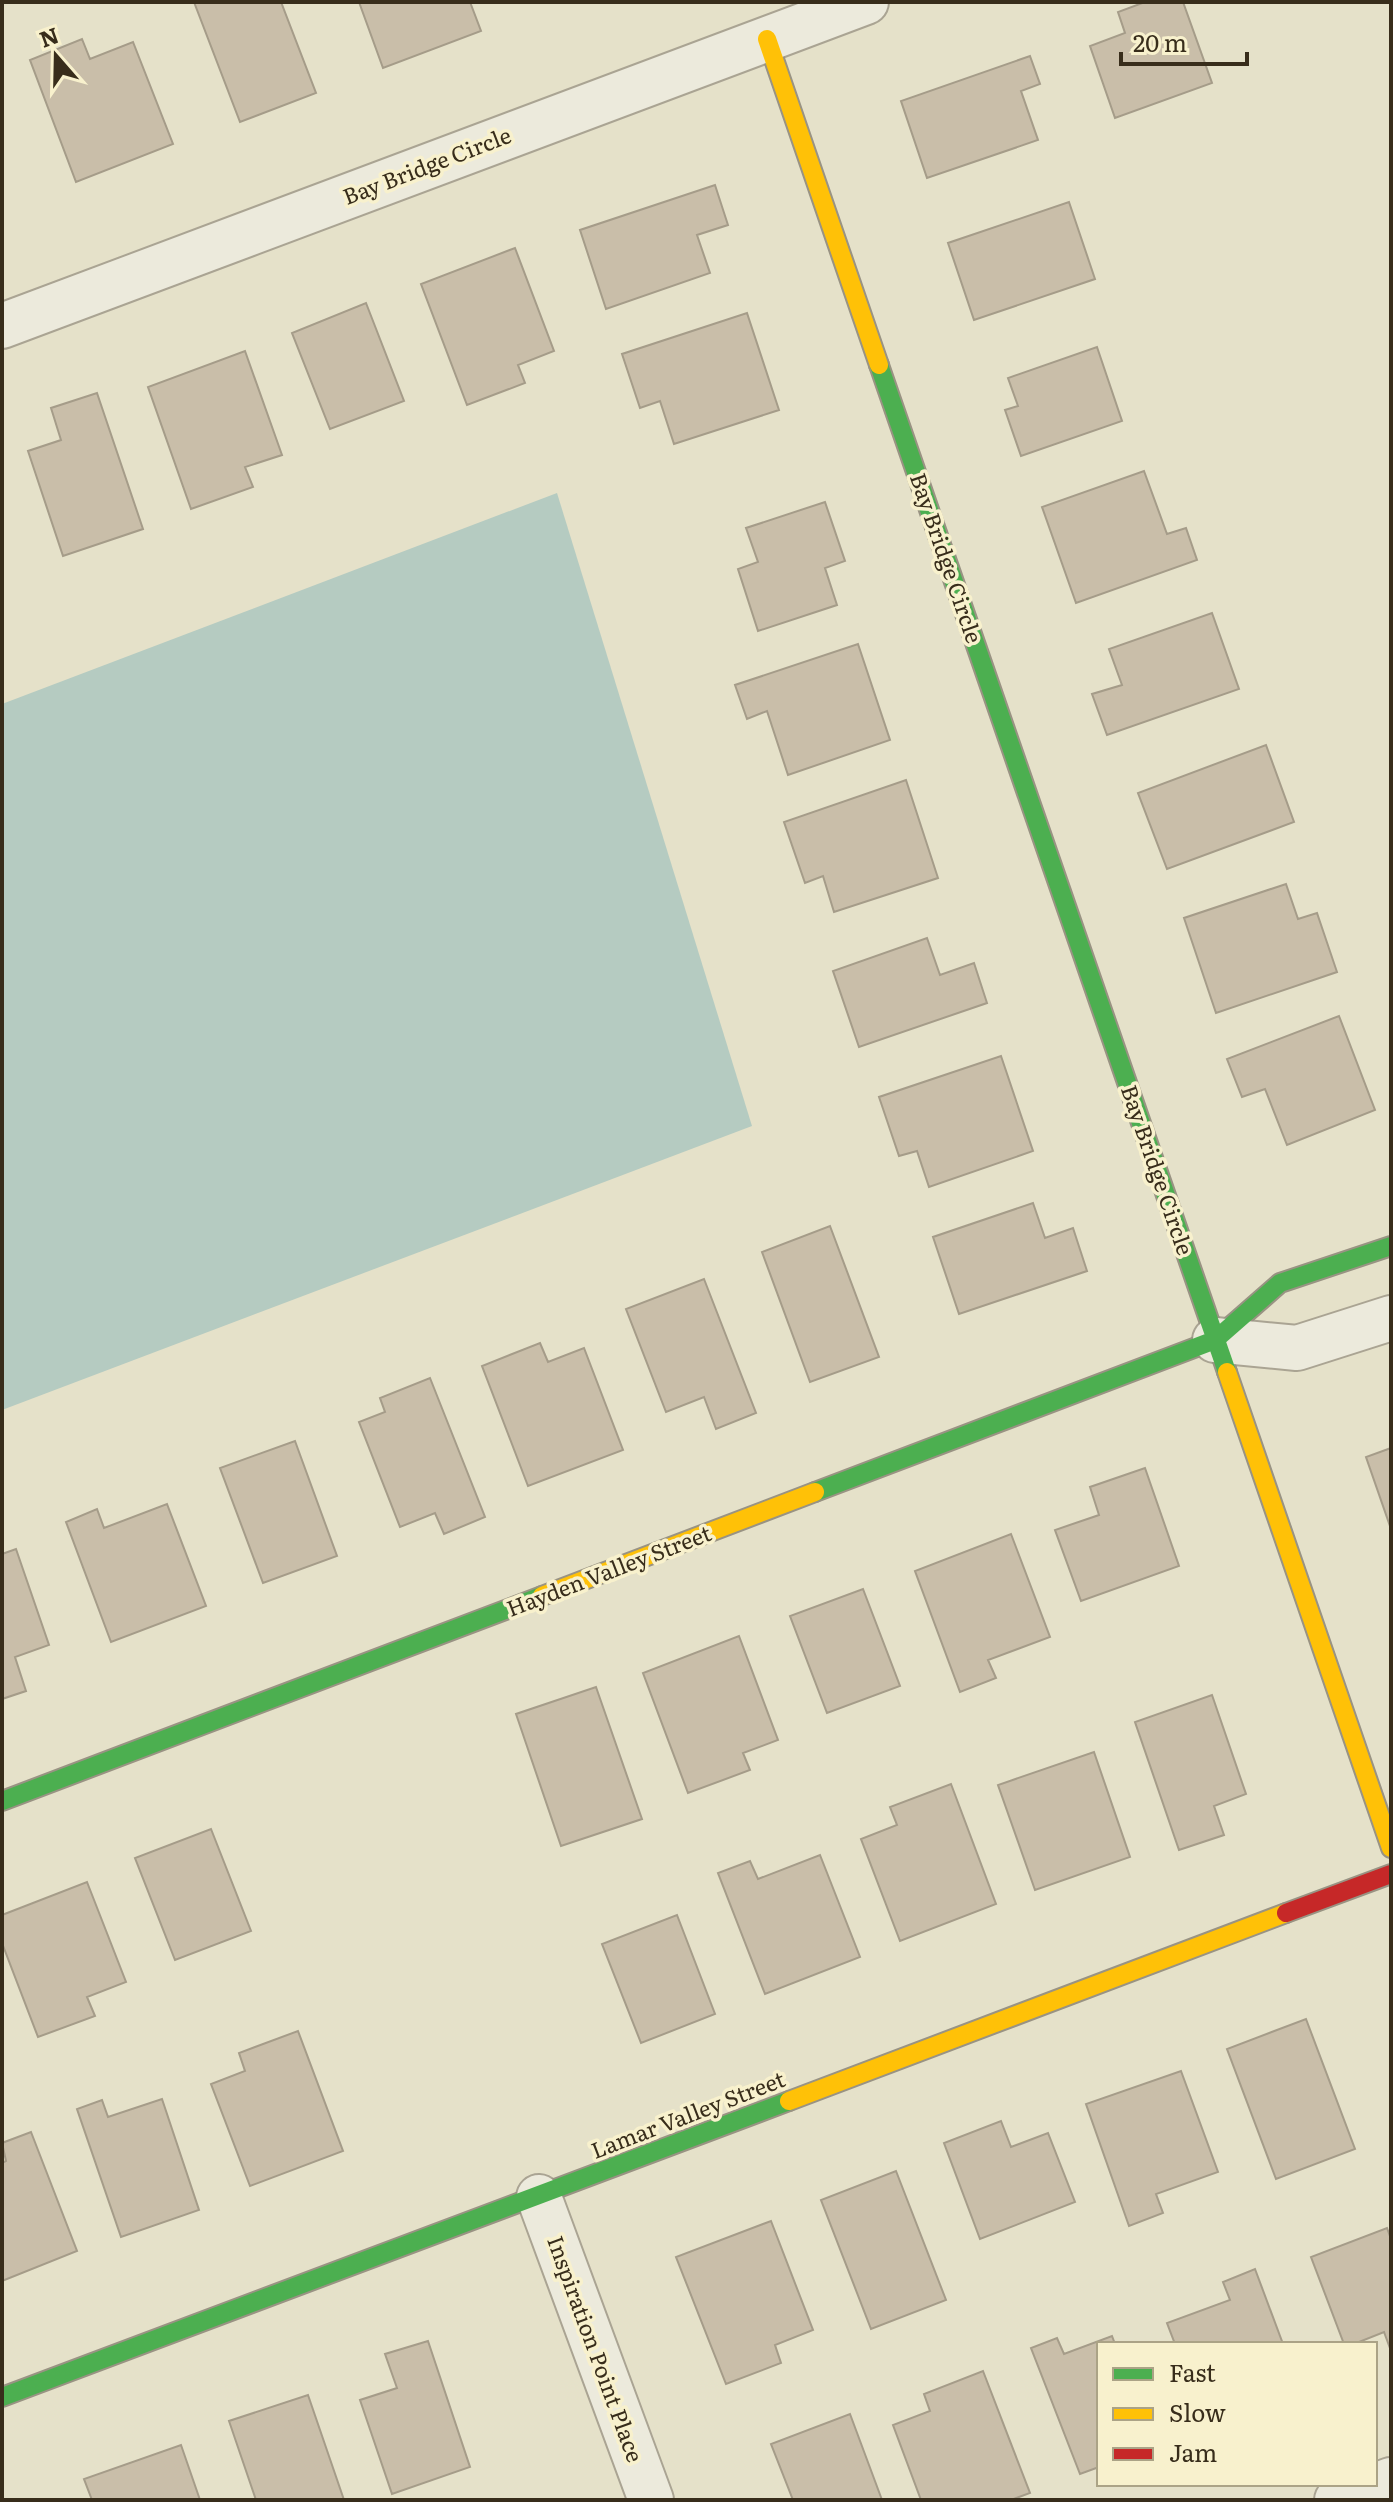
<svg xmlns="http://www.w3.org/2000/svg" width="1393" height="2502" font-family="Literata,serif">
<style>
.water{fill:#b5cbc1}
.building{fill:#c9bea9;stroke:#a59c89;stroke-width:2}
.lines{fill:none;stroke-linecap:round;stroke-linejoin:round}
.street-casing{stroke:#aaa493;stroke-width:48}
.fast-casing{stroke:#999383;stroke-width:22}
.slow-casing{stroke:#999383;stroke-width:22}
.jam-casing{stroke:#999383;stroke-width:22}
.street{stroke:#eceadc;stroke-width:44}
.fast{stroke:#4caf50;stroke-width:18}
.slow{stroke:#ffc107;stroke-width:18}
.jam{stroke:#c62828;stroke-width:18}
.labels{text-anchor:middle;stroke-width:7;stroke-linejoin:round;paint-order:stroke}
.street-label{font-size:22px;fill:#382d1b;stroke:#f8f1cd}
</style>
<rect width="100%" height="100%" fill="#e5e1c9"/>
<path class="water" d="M557,493L752,1126L2,1410V704Z"/>
<path class="building" d="M194,2H281L316,93L240,122Z
M359,2H470L481,31L383,68Z
M1145,2H1183L1212,83L1115,118L1090,46L1125,33L1118,12Z
M82,39L90,59L133,42L173,144L76,182L30,60Z
M1030,56L1040,84L1021,91L1038,140L927,178L901,101Z
M715,185L728,225L697,235L710,273L606,309L580,230Z
M1069,202L1095,279L974,320L948,243Z
M515,248L554,351L518,365L525,383L467,405L421,284Z
M366,303L404,401L330,429L292,333Z
M747,313L779,410L674,444L660,401L640,408L622,354Z
M1097,347L1122,421L1021,456L1005,410L1018,406L1008,378Z
M245,351L282,455L245,467L253,487L191,509L148,387Z
M97,393L143,529L63,556L28,451L61,440L51,408Z
M1144,471L1167,534L1186,528L1197,560L1076,603L1042,507Z
M825,502L845,561L825,568L837,605L758,631L738,569L758,562L746,528Z
M1212,613L1239,689L1107,735L1092,694L1122,685L1109,649Z
M858,644L890,740L788,775L767,711L747,719L735,685Z
M1266,745L1294,822L1167,869L1138,793Z
M906,780L938,878L834,912L823,876L805,883L784,822Z
M1286,884L1298,919L1317,913L1337,972L1216,1013L1184,918Z
M927,938L940,975L974,963L987,1003L859,1047L833,971Z
M1339,1016L1375,1110L1287,1145L1265,1089L1242,1097L1227,1059Z
M1001,1056L1033,1151L929,1187L917,1151L899,1156L879,1097Z
M1033,1203L1045,1238L1073,1228L1087,1271L959,1314L933,1237Z
M830,1226L879,1357L810,1382L762,1252Z
M704,1279L756,1413L716,1429L704,1397L666,1412L626,1309Z
M540,1343L548,1362L584,1348L623,1450L528,1486L482,1366Z
M430,1378L485,1517L444,1534L435,1513L400,1527L359,1422L385,1412L380,1398Z
M295,1441L337,1556L263,1583L220,1468Z
M1391,1448V1529L1366,1457Z
M1145,1468L1179,1566L1081,1601L1055,1530L1099,1515L1090,1487Z
M167,1504L206,1606L111,1642L66,1522L97,1509L104,1528Z
M1011,1534L1050,1637L988,1660L996,1678L960,1692L915,1571Z
M16,1549L49,1645L15,1657L26,1691L2,1699V1554Z
M863,1589L900,1686L827,1713L790,1616Z
M739,1636L778,1740L743,1753L750,1770L688,1793L643,1673Z
M596,1687L642,1819L561,1846L516,1714Z
M1212,1695L1246,1794L1214,1806L1224,1835L1179,1850L1135,1722Z
M1094,1752L1130,1857L1035,1890L998,1785Z
M951,1784L996,1904L900,1941L861,1839L897,1825L890,1807Z
M211,1829L251,1931L175,1960L135,1858Z
M820,1855L860,1957L765,1994L718,1873L750,1861L758,1879Z
M87,1882L126,1982L87,1997L95,2016L38,2037L2,1943V1915Z
M677,1915L715,2014L641,2043L602,1944Z
M1306,2019L1355,2149L1276,2179L1227,2049Z
M298,2031L343,2151L250,2186L211,2084L245,2071L239,2053Z
M1181,2071L1218,2172L1156,2194L1163,2213L1129,2226L1086,2104Z
M162,2099L199,2210L121,2237L77,2109L102,2100L108,2117Z
M1001,2121L1011,2147L1048,2133L1075,2202L980,2239L944,2143Z
M31,2132L77,2251L2,2281V2163L6,2161L2,2143Z
M896,2171L946,2300L871,2329L821,2200Z
M771,2221L813,2330L775,2345L781,2363L726,2384L676,2257Z
M1387,2228L1391,2239V2351L1384,2332L1354,2344H1344L1311,2257Z
M1255,2269L1283,2344H1175L1167,2323L1230,2300L1223,2282Z
M1112,2336L1115,2344H1099V2467L1080,2474L1031,2348L1057,2338L1064,2354Z
M428,2341L470,2467L392,2494L360,2400L397,2388L385,2354Z
M983,2371L1030,2493L1011,2500H921L893,2425L930,2411L924,2394Z
M308,2395L344,2500H256L229,2421Z
M850,2414L882,2500H793L771,2444Z
M181,2445L200,2500H92L84,2479Z"/>
<g class="lines">
<g class="street-casing">
<path id="street" d="M2,326L866,2
M1215,1340L1297,1348L1391,1318
M539,2197L651,2500
M1337,2500L1391,2480"/>
</g>
<g class="fast-casing">
<path id="fast" d="M879,365L1227,1372
M815,1492L1215,1340L1280,1283L1391,1246
M2,1801L542,1596
M2,2397L789,2101"/>
</g>
<g class="slow-casing">
<path id="slow" d="M767,39L879,365
M1227,1372L1391,1848
M542,1596L815,1492
M789,2101L1286,1913"/>
</g>
<g class="jam-casing">
<path id="jam" d="M1286,1913L1391,1874"/>
</g>
<use href="#street" class="street"/>
<use href="#fast" class="fast"/>
<use href="#slow" class="slow"/>
<use href="#jam" class="jam"/>
</g>
<g class="labels">
<g class="street-label">
<text transform="translate(427 166) rotate(-21)" y="8">Bay Bridge Circle</text>
<text transform="translate(946 558) rotate(71)" y="8">Bay Bridge Circle</text>
<text transform="translate(1157 1170) rotate(71)" y="8">Bay Bridge Circle</text>
<text transform="translate(609 1571) rotate(-21)" y="8">Hayden Valley Street</text>
<text transform="translate(688 2115) rotate(-21)" y="8">Lamar Valley Street</text>
<text transform="translate(595 2349) rotate(70)" y="8">Inspiration Point Place</text>
</g>
</g>
<rect width="1393" height="2502" fill="none" stroke="#382d1b" stroke-width="8"/>
<rect x="1097" y="2342" width="280" height="144" fill="#f8f1cd" stroke="#aba386" stroke-width="2"/>
<rect x="1113" y="2368" width="40" height="12" fill="#4caf50" stroke="#aba386" stroke-width="2"/>
<text x="1169" y="2382" font-size="24" fill="#382d1b">Fast</text>
<rect x="1113" y="2408" width="40" height="12" fill="#ffc107" stroke="#aba386" stroke-width="2"/>
<text x="1169" y="2422" font-size="24" fill="#382d1b">Slow</text>
<rect x="1113" y="2448" width="40" height="12" fill="#c62828" stroke="#aba386" stroke-width="2"/>
<text x="1169" y="2462" font-size="24" fill="#382d1b">Jam</text>
<g transform="translate(56 56) rotate(340)" stroke="#f8f1cd" stroke-width="6" paint-order="stroke">
<path d="M0-6L14 30L0 20L-14 30Z" fill="#382d1b"/>
<text y="-12" font-size="22" font-weight="bold" text-anchor="middle" fill="#382d1b">N</text>
</g>
<path d="M1121 52v12h126v-12" fill="none" stroke="#382d1b" stroke-width="4"/>
<text x="1133" y="52" font-size="24" fill="#382d1b" stroke="#f8f1cd" stroke-width="6" paint-order="stroke">20 m</text>
</svg>
